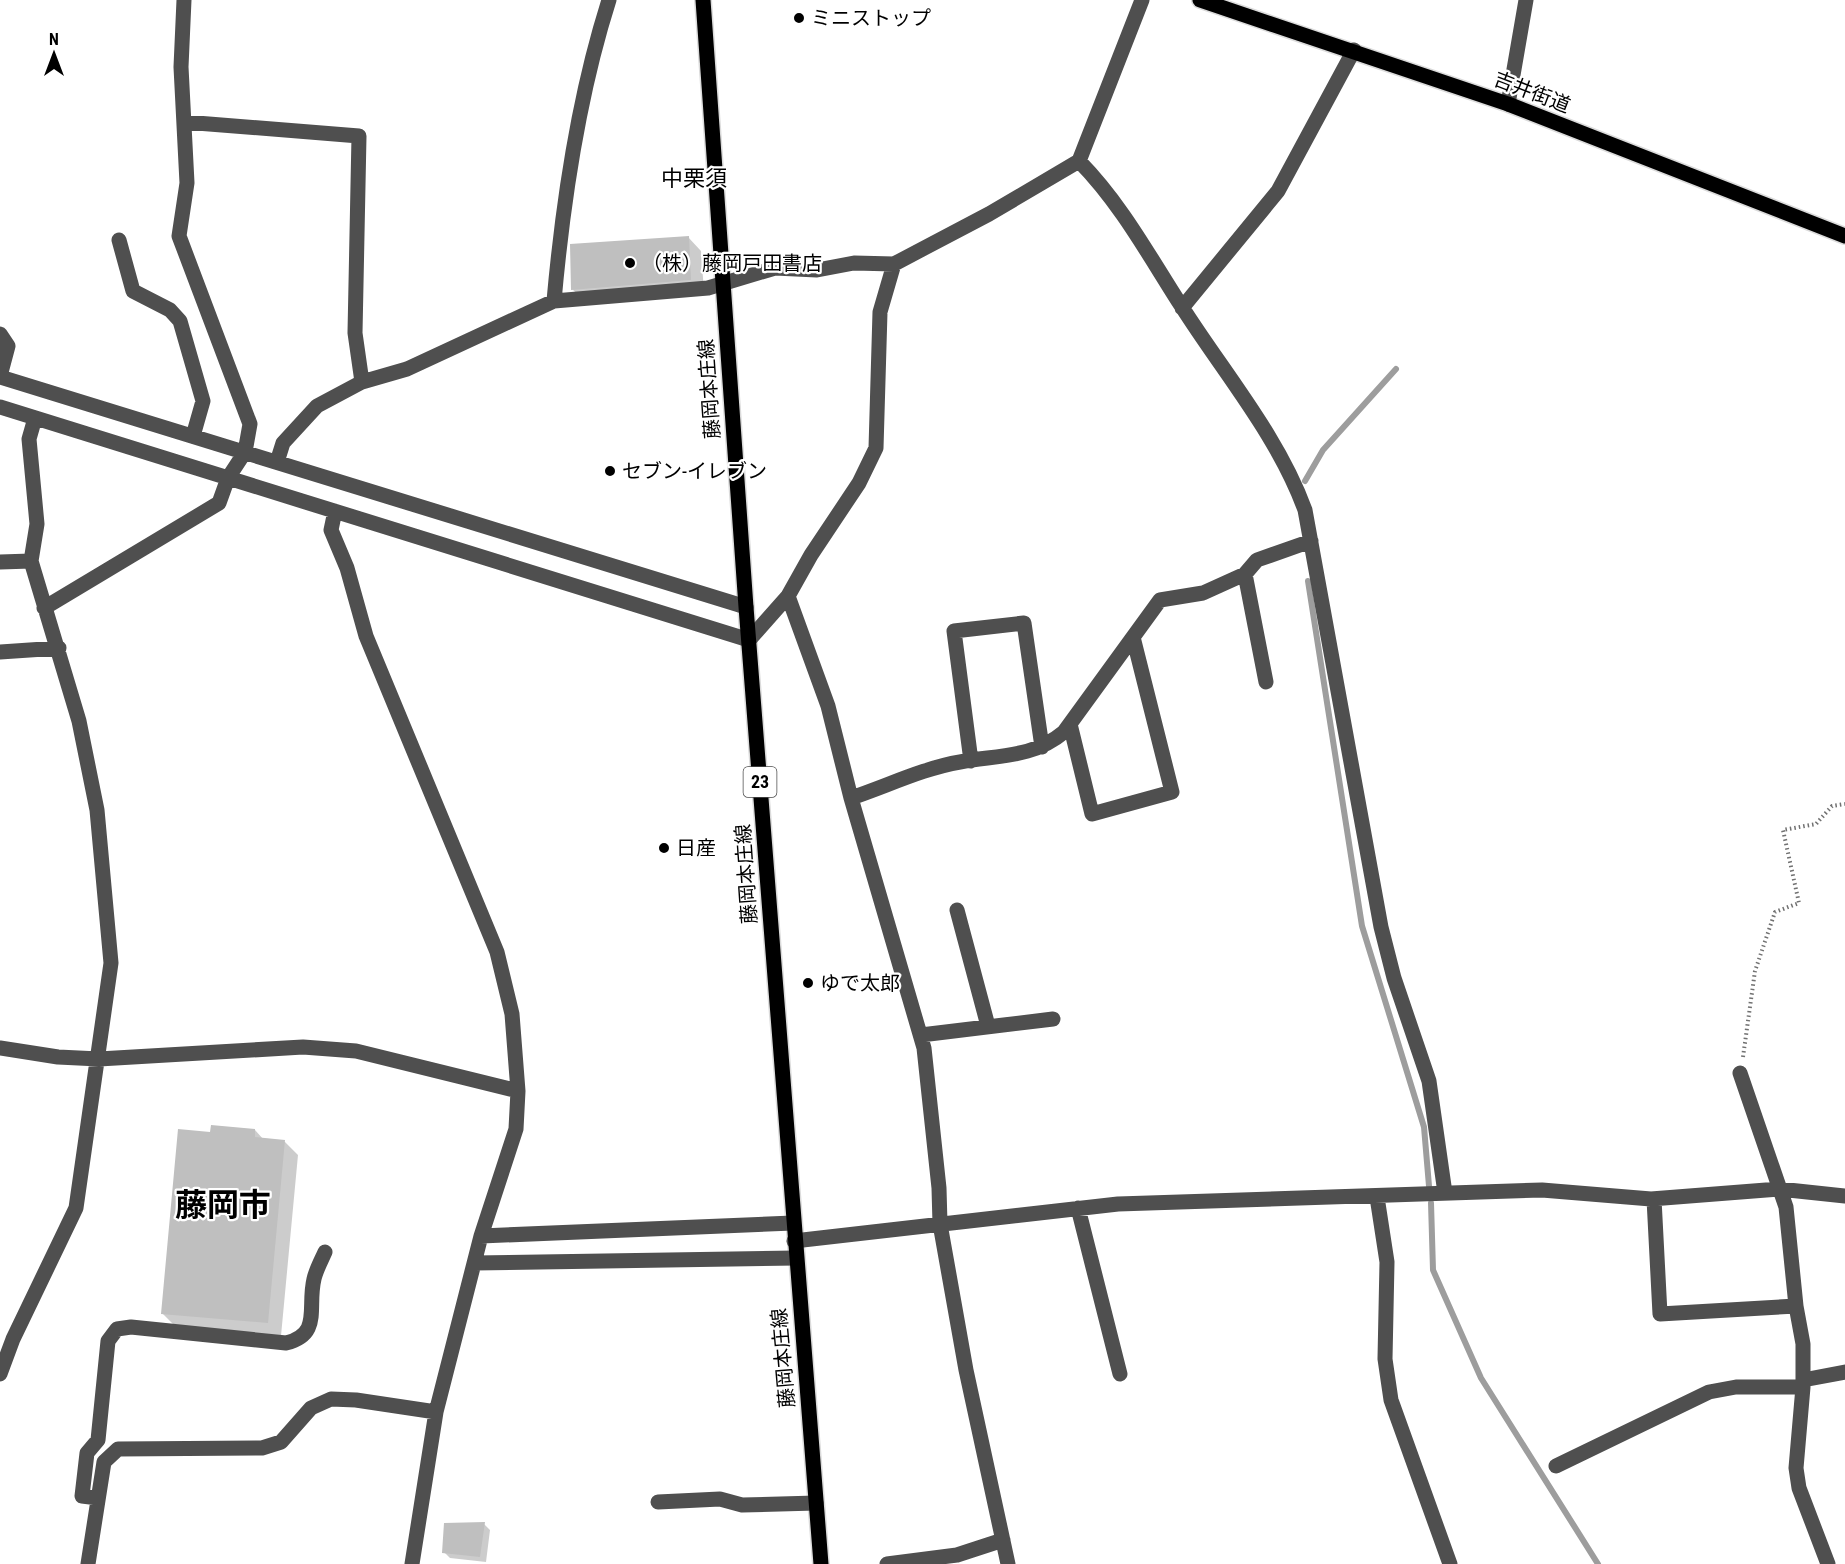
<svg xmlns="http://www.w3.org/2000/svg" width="1845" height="1564" font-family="'Roboto Condensed','Noto Sans JP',sans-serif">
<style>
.shadow{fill:#0003}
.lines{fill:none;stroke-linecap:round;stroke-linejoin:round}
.stream{stroke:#9d9d9d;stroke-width:6}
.building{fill:#bfbfbf}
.major-casing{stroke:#dbdbdb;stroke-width:18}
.path{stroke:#717171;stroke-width:4;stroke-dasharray:1.5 3;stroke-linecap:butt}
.minor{stroke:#4f4f4f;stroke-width:15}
.major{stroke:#000;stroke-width:15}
.poi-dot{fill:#000;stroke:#fff;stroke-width:2}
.labels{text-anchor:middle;stroke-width:4.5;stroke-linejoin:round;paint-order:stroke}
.shield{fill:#fff;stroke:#4c4c4c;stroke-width:1.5}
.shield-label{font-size:18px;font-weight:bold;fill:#000}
.poi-label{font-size:20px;fill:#000;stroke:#fff;text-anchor:start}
.street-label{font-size:20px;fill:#000;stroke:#fff}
.quarter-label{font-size:22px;fill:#000;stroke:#fff}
.town-label{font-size:32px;font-weight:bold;fill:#000;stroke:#fff}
</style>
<rect width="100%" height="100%" fill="#fff"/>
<path class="shadow" d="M688,237L701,251L704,292L586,302L572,289Z
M255,1130L264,1140L285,1142L298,1155L281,1336L175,1326L162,1313L211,1133Z
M484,1524L490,1530L486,1562L450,1558L444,1552Z"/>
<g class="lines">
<path class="stream" d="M1305,481L1323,450L1396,369
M1308,581L1362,926L1424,1127L1429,1186
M1431,1203L1433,1270L1481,1378L1598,1564"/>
</g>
<path class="building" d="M689,236L691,280L571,290L570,244Z
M211,1125L255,1129V1137L285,1140L268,1323L161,1314L178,1129L210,1132Z
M485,1522L480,1557L442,1553L444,1523Z"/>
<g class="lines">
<g class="major-casing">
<path id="major" d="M703,0L746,607L821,1564
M1200,0L1508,104L1845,236"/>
</g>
<path class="path" d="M1743,1057L1755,971L1775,912L1799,903L1783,830L1816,824L1832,806L1845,804"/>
<path class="minor" d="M1508,104L1526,0
M184,122L359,136L355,333L362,382
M1079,161C1122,205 1149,256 1182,307C1224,373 1278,436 1305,510L1381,927L1394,978L1429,1081L1445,1193
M119,240L133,291L170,310L180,321L203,401L193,436
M554,301C563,200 578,97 609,0
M1182,308L1278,191L1354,50
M0,334L8,346L0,376
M0,377L746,607
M0,407L749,640L788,596L811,555L859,483L876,448L880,312L894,264
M277,462L283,443L317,406L362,382L407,369L554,301L708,288L775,268L817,270L854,263L894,264L989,214L1079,161L1142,0
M335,511L331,530L347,568L366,636L497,952L512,1014L518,1091L516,1129L481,1236L436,1412L412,1564
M0,562L31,561
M1245,574L1266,682
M788,596L828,706L851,798L924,1048L939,1188L940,1224L966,1370L1008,1564
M44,608L219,503L228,478L245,452L250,424L179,236L187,183L181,67L184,0
M0,652L59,648
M1070,724L1092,814L1172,792L1133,637
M971,761L954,631L1024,623L1042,747
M851,798C887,786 924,768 960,762C998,755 1033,758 1064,732L1160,600L1203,593L1245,574L1257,560L1311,541
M957,910L988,1026
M921,1035L1053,1019
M0,1048L58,1057L99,1059L303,1047L356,1051L518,1091
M1740,1073L1786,1207L1796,1306L1803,1344V1387L1796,1468L1799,1488L1828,1564
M1377,1197L1387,1262L1385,1359L1391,1400L1450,1564
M1654,1199L1660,1314L1796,1306
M1078,1208L1120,1374
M481,1236L793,1223
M794,1241L1118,1204L1542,1190L1651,1199L1779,1189L1845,1196
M474,1263L796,1258
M0,1374L13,1339L76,1208L111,963L97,810L79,721L31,561L37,524L29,439L35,418
M1803,1380L1845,1372
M1556,1466L1709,1392L1736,1387H1803
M98,1498L82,1496L87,1453L98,1440L108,1341L117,1329L131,1327L286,1343C322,1334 307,1308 314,1279C316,1270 321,1261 325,1252
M658,1502L720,1499L742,1505L816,1503
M88,1564L104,1462L118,1449L262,1448L281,1442L311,1408L331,1399L356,1400L436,1412
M887,1564L957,1555L1003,1540"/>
<use href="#major" class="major"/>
</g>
<g class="poi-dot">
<circle cx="799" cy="18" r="6"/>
<circle cx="630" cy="263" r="6"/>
<circle cx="610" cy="471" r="6"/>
<circle cx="664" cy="848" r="6"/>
<circle cx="808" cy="983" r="6"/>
</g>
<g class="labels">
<rect class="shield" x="743.5" y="767" width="33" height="30" rx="4.5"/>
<g class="shield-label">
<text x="760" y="788">23</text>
</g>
<g class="poi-label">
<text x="811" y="25">ミニストップ</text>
<text x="642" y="270">（株）藤岡戸田書店</text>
<text x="622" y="478">セブン-イレブン</text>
<text x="676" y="855">日産</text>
<text x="820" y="990">ゆで太郎</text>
</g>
<g class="street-label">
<text transform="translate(1532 92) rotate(21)" y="7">吉井街道</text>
<text transform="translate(709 389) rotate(-94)" y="7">藤岡本庄線</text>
<text transform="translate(746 874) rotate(-94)" y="7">藤岡本庄線</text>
<text transform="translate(783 1358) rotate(-95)" y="7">藤岡本庄線</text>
</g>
<g class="quarter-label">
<text x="694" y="186">中栗須</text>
</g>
<g class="town-label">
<text x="223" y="1216">藤岡市</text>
</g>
</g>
<g transform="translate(54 54)" stroke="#ffffff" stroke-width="4.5" paint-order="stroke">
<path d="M0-4.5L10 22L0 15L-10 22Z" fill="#000000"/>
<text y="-9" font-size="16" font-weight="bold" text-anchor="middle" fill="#000000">N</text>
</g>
</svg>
